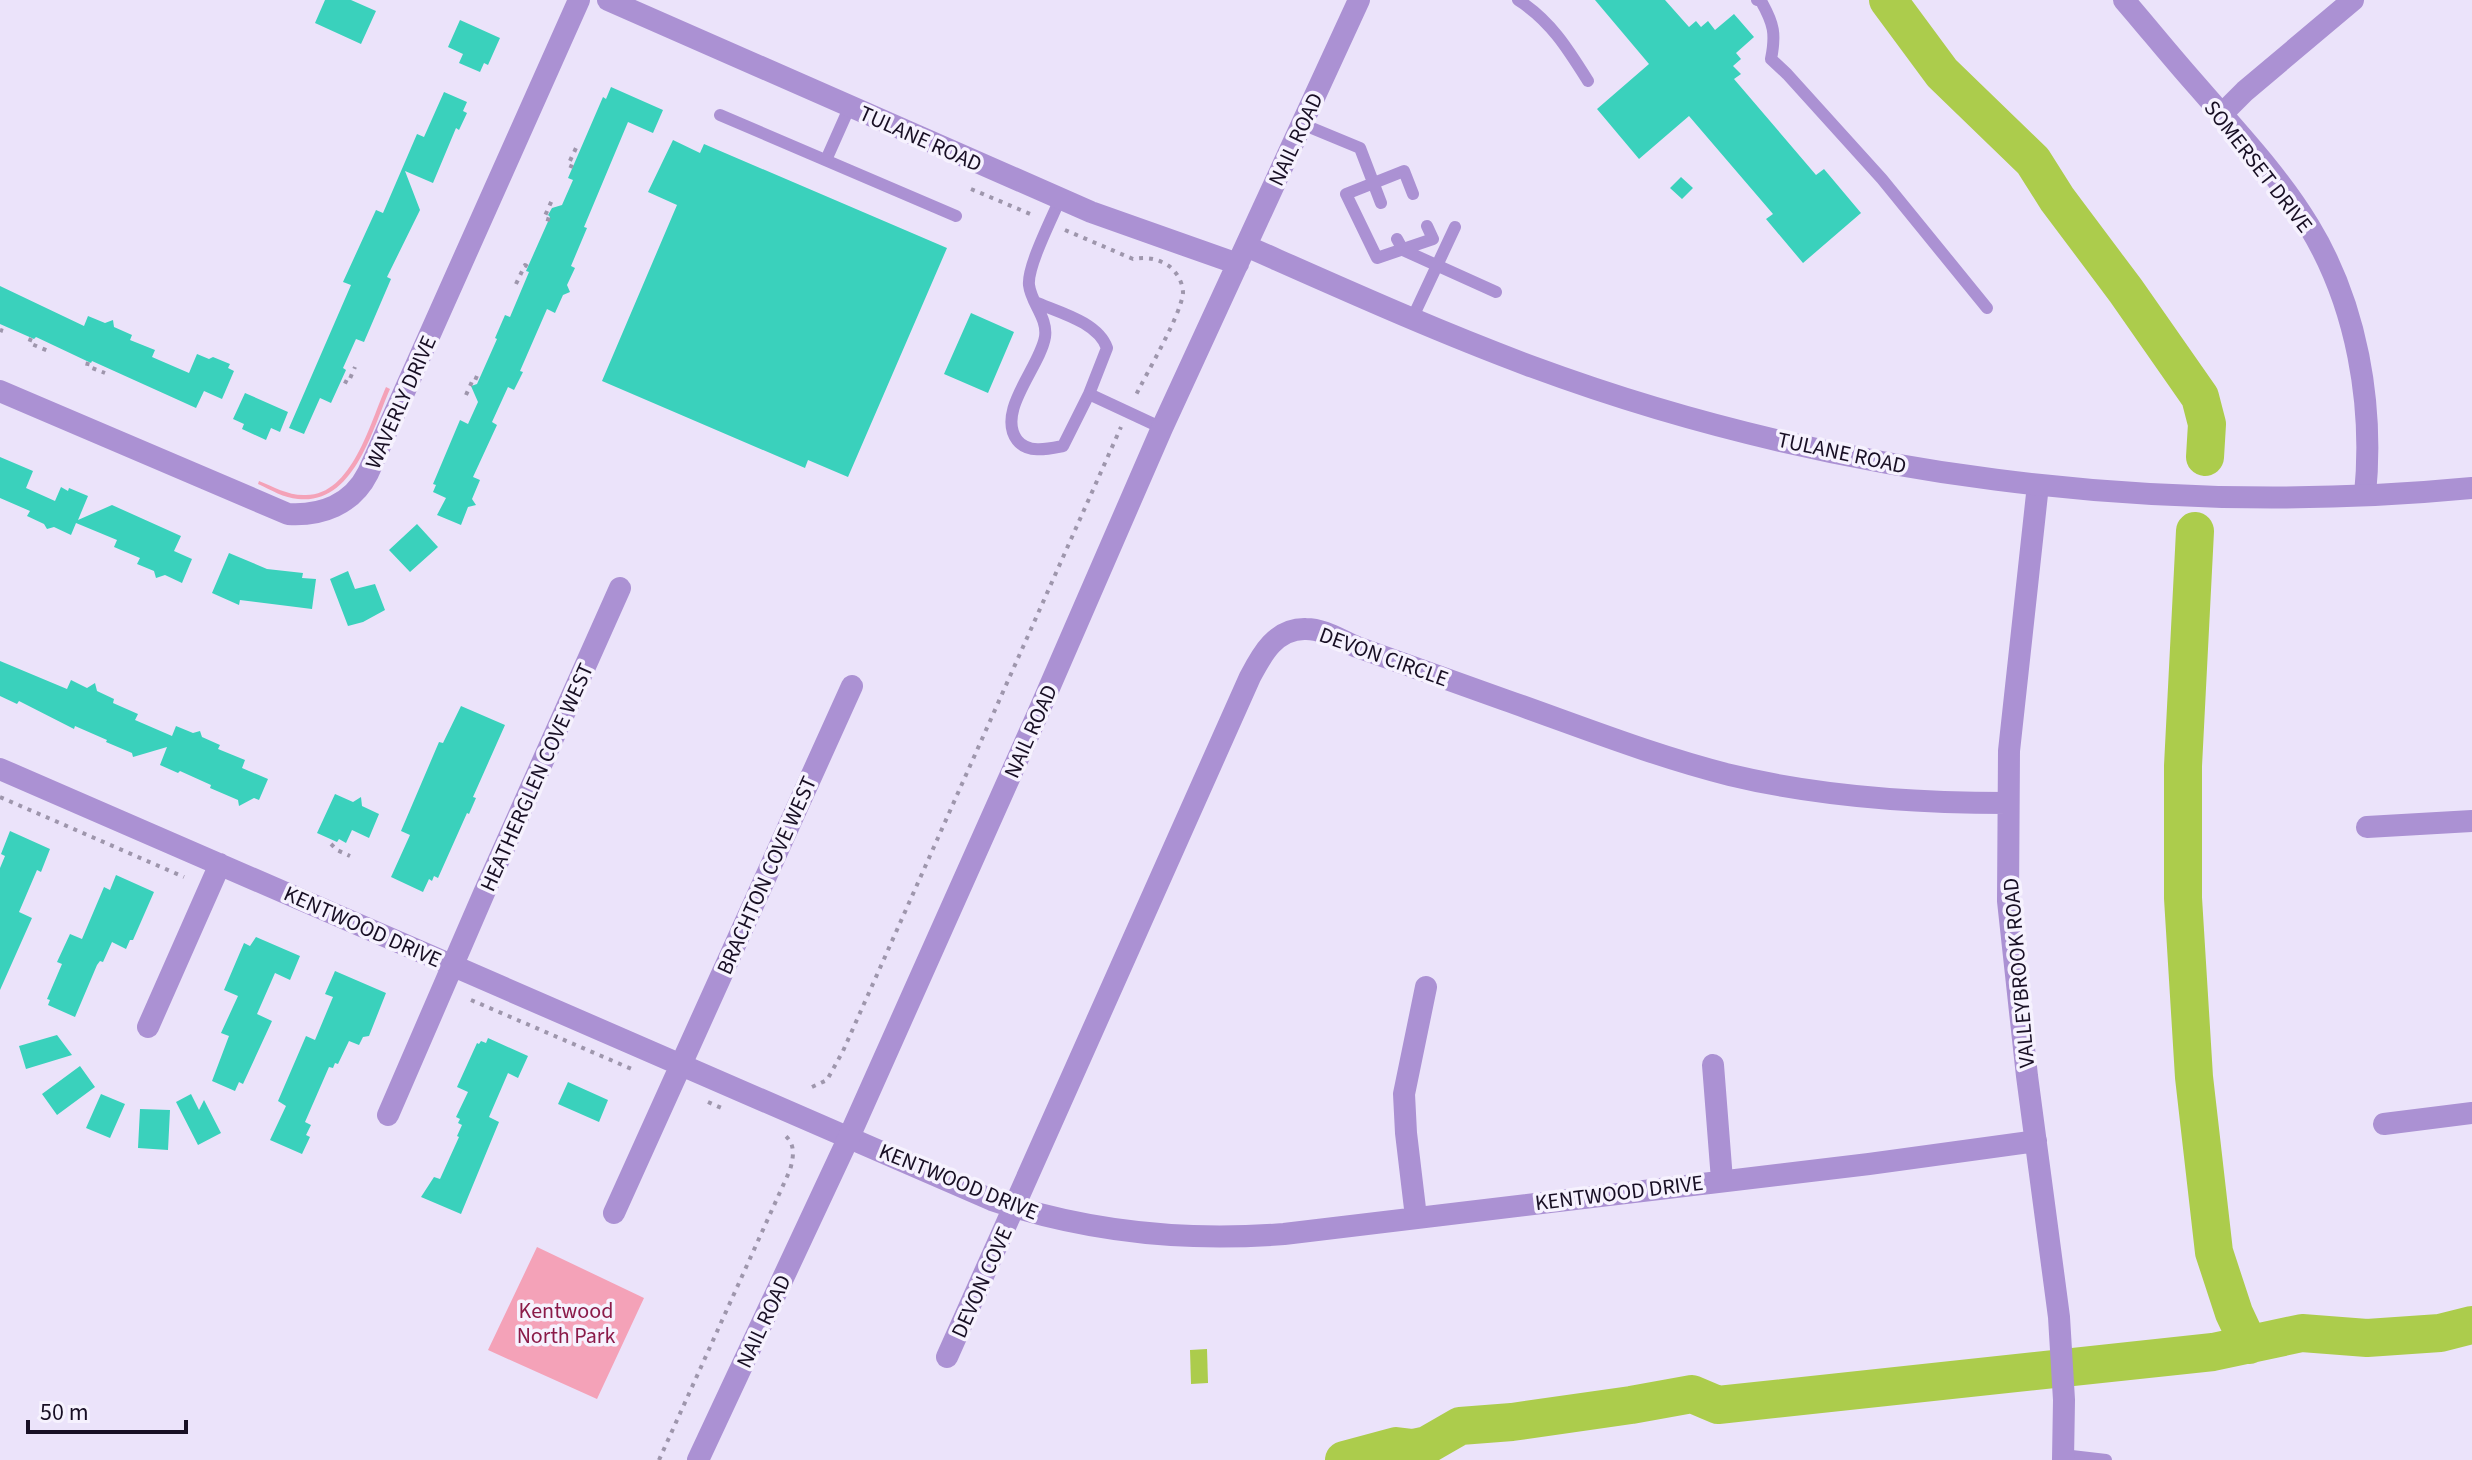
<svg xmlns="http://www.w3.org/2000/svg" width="2472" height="1460" font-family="'Source Sans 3',sans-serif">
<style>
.green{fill:#f4a2b8}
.water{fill:#accc4c}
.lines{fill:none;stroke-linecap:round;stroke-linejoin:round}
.river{stroke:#accc4c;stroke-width:38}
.building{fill:#3ad1bc}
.path{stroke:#9e96ac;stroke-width:4;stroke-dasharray:4 6;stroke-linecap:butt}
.service{stroke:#ab91d3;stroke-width:12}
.minor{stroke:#ab91d3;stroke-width:22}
.tertiary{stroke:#ab91d3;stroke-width:22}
.labels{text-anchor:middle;stroke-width:7;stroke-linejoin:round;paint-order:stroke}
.street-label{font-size:22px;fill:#180f24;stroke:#f6f2fe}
.park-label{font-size:22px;fill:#8b1b49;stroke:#f6f2fe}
</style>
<rect width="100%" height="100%" fill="#ebe3fa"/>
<path class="green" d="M386,387L390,389C372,430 354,505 298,499C284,498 271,490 258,484L259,481C274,487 289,496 306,495C352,495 370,423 386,387Z
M537,1247L644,1298L597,1399L488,1350Z"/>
<path class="water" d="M1207,1349L1208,1383L1191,1384L1190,1350Z"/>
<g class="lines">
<path class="river" d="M1888,0L1942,73L2033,161L2057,199L2126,291L2200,397L2207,424L2205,457
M2195,531L2183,766V898L2194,1077L2214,1252L2234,1313L2249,1345
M1344,1460L1396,1446L1413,1448L1427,1445L1460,1426L1512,1422L1631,1405L1692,1394L1718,1405L2213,1352L2302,1333L2367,1338L2440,1333L2472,1325"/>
</g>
<path class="building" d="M325,0H351L376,11L361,44L315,23Z
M1595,0H1665L1689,27L1696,21L1701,27L1708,21L1715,30L1734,14L1754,37L1736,53L1741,59L1733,66L1741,74L1734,79L1816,175L1824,169L1861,213L1803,263L1766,219L1773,214L1689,116L1639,159L1597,109L1649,64Z
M460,20L500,38L488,65L484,63L480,72L459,63L463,54L448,47Z
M611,87L663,110L653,133L628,122L584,227L587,228L571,266L575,268L567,285L570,292L563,295L555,313L547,309L520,371L523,372L514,390L508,387L492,422L497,425L473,477L480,480L472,499L476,505L468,507L461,525L437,515L446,498L433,492L436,485L433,484L460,420L468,424L478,402L471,386L477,384L497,339L495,338L505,315L510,317L529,272L526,271L550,217L548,215L552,208L562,205L573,180L568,178L603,97L606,99Z
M444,92L467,102L463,111L467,113L459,130L456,128L433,183L405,171L420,210L387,277L391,279L364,342L356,339L343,368L346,370L331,403L320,398L304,434L289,428L351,285L343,282L376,210L383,213L417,134L424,137Z
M673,140L700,153L704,144L947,248L848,477L808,460L805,468L602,381L677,205L648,192Z
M1681,177L1693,188L1682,199L1670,188Z
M0,286L84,326L88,316L105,323L113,320L114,327L132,335L130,340L155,350L152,357L189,373L197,354L209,359L213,357L230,364L228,368L234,371L222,399L204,391L196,408L92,361L91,363L36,337L34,339L0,324Z
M971,313L1014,332L988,393L944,374Z
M245,393L288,412L280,432L271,428L266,440L242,429L244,424L233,419Z
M0,457L33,471L26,488L55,501L61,487L68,491L69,488L88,496L78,520L112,505L181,536L174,551L192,559L182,583L165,575L156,578L154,571L137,564L140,558L114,547L117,540L76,523L71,535L54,527L47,529L44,524L27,516L30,511L0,498Z
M417,524L438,547L410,572L389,550Z
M229,553L267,569L303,573L302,578L316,579L312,609L240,600L239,605L212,593Z
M348,571L355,589L375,584L385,610L363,622L348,626L330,579Z
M0,661L67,689L71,680L87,688L95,683L97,691L114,699L113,703L138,714L135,720L172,736L176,726L193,733L200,731L202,737L220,745L218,749L245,760L242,768L268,779L259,800L254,798L239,806L238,800L210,788L211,785L180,771L178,773L160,765L167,747L133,757L132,753L106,742L107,740L75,726L74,729L19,701L17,704L0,696Z
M461,706L505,725L473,797L476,798L469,814L467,813L438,878L434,876L432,881L429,879L423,892L391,877L410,835L401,831L439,742L443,743Z
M335,794L353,802L361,797L362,806L379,814L369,838L352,830L346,843L339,839L337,842L317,833Z
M10,831L50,849L41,872L37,870L19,912L32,918L0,990V868L5,856L1,854Z
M116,875L154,892L133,940H130L126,949L112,942L103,962L100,961L97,965L75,1017L48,1005L50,1000L47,999L62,964L57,962L70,934L82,939L104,887L110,890Z
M256,937L300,956L290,980L275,973L257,1014L272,1021L243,1084L239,1082L235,1091L212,1081L229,1036L221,1033L238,996L224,990L244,943L250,946Z
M335,971L386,993L369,1036L363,1037L359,1045L349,1041L338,1064L335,1063L333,1068L329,1067L305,1122L311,1125L306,1135L310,1137L302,1154L270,1140L286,1106L278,1101L306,1036L315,1040L333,997L325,994Z
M57,1035L72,1055L26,1069L19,1046Z
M488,1038L528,1056L518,1078L508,1073L489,1117L499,1122L461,1214L421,1197L434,1177L440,1179L459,1137L457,1136L462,1125L458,1123L460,1119L456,1117L468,1092L457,1087L477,1043L479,1044L481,1041L486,1043Z
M80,1066L95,1087L57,1115L42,1094Z
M568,1082L608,1100L599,1122L558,1104Z
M101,1094L125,1104L110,1138L86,1128Z
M191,1094L199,1110L204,1100L221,1133L198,1145L176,1102Z
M140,1109L170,1110L168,1150L138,1148Z"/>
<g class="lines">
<path class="path" d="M573,167L568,165L576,148
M971,189L1035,216
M550,220L544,218L552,200
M1065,230L1133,259C1146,257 1157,258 1169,266C1177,272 1183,283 1183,293C1181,315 1146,374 1135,397
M516,284L525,265L528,267
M0,330L3,331
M31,338L29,343L51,352
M88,362L87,366L105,373
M344,381L348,383L355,367
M466,395L474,377L481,380
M0,797L184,877
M331,844L337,850L350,856
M471,1000L634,1070
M812,1087L827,1080L843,1051L1121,427
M708,1102L726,1110
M659,1460L790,1170C794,1155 796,1143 782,1133"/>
<path class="service" d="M1518,0C1550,20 1568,49 1588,81
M1757,0L1761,1C1774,24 1776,34 1771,59L1787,74L1882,179L1987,308
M720,115L956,216
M1302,124L1360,148L1381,203
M826,160L850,106
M1413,194L1404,171L1346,194L1377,258L1433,239L1427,226
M1397,239L1403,250L1496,292
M1035,302C1058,312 1098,322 1107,348L1089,394L1063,446C1048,449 1028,454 1017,440C996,411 1040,367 1045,337C1048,318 1031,303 1029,285C1027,267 1052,218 1060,199
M1412,319L1455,227
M1089,394L1162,428
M2063,1455L2106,1460"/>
<path class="minor" d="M2124,0C2149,29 2173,59 2199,88C2237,132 2279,176 2309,226C2357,305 2374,404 2365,495
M2222,114L2245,91L2353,0
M0,391L288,514C321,516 352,505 368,473L579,0
M2038,485L2009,751L2008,901L2027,1076L2059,1317L2064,1400L2063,1460
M0,769L992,1200C1087,1232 1184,1242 1284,1234L1869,1164L2036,1141
M2367,827L2472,821
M148,1027L220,864
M1713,1065L1722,1180
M388,1115L484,893L620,588
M2384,1124L2472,1113
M614,1213L852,686
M1416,1217L1406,1133L1404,1094L1426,987
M947,1357L1250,677C1262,654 1276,628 1306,629C1324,629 1340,640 1357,647C1406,665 1456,682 1505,700C1579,726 1654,756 1730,775C1821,797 1914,803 2007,803"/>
<path class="tertiary" d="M608,0L1091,212L1238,264
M1246,246C1341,288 1436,331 1533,367C1828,476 2159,518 2472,488
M698,1460L849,1137L1036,718L1162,428L1359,0"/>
</g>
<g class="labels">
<g class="street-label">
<text transform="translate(921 138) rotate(24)" y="8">TULANE ROAD</text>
<text transform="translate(1295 139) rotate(-65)" y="8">NAIL ROAD</text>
<text transform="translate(2259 166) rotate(52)" y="8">SOMERSET DRIVE</text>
<text transform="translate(400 402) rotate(-66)" y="8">WAVERLY DRIVE</text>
<text transform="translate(1842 452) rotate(12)" y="8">TULANE ROAD</text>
<text transform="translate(1384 656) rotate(20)" y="8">DEVON CIRCLE</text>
<text transform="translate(1030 731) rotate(-66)" y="8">NAIL ROAD</text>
<text transform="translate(536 777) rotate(-66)" y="8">HEATHERGLEN COVE WEST</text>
<text transform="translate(766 875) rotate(-66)" y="8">BRACHTON COVE WEST</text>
<text transform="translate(363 926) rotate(24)" y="8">KENTWOOD DRIVE</text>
<text transform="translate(2018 973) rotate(-95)" y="8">VALLEYBROOK ROAD</text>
<text transform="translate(959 1181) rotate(22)" y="8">KENTWOOD DRIVE</text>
<text transform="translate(1619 1192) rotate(-7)" y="8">KENTWOOD DRIVE</text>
<text transform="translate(981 1282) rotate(-66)" y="8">DEVON COVE</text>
<text transform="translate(763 1321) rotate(-65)" y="8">NAIL ROAD</text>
</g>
<g class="park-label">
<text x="566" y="1318">Kentwood<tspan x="566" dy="25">North Park</tspan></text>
</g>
</g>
<path d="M28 1420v12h158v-12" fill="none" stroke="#180f24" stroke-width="4"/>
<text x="40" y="1420" font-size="24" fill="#180f24" stroke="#f6f2fe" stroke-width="6" paint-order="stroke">50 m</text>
</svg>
